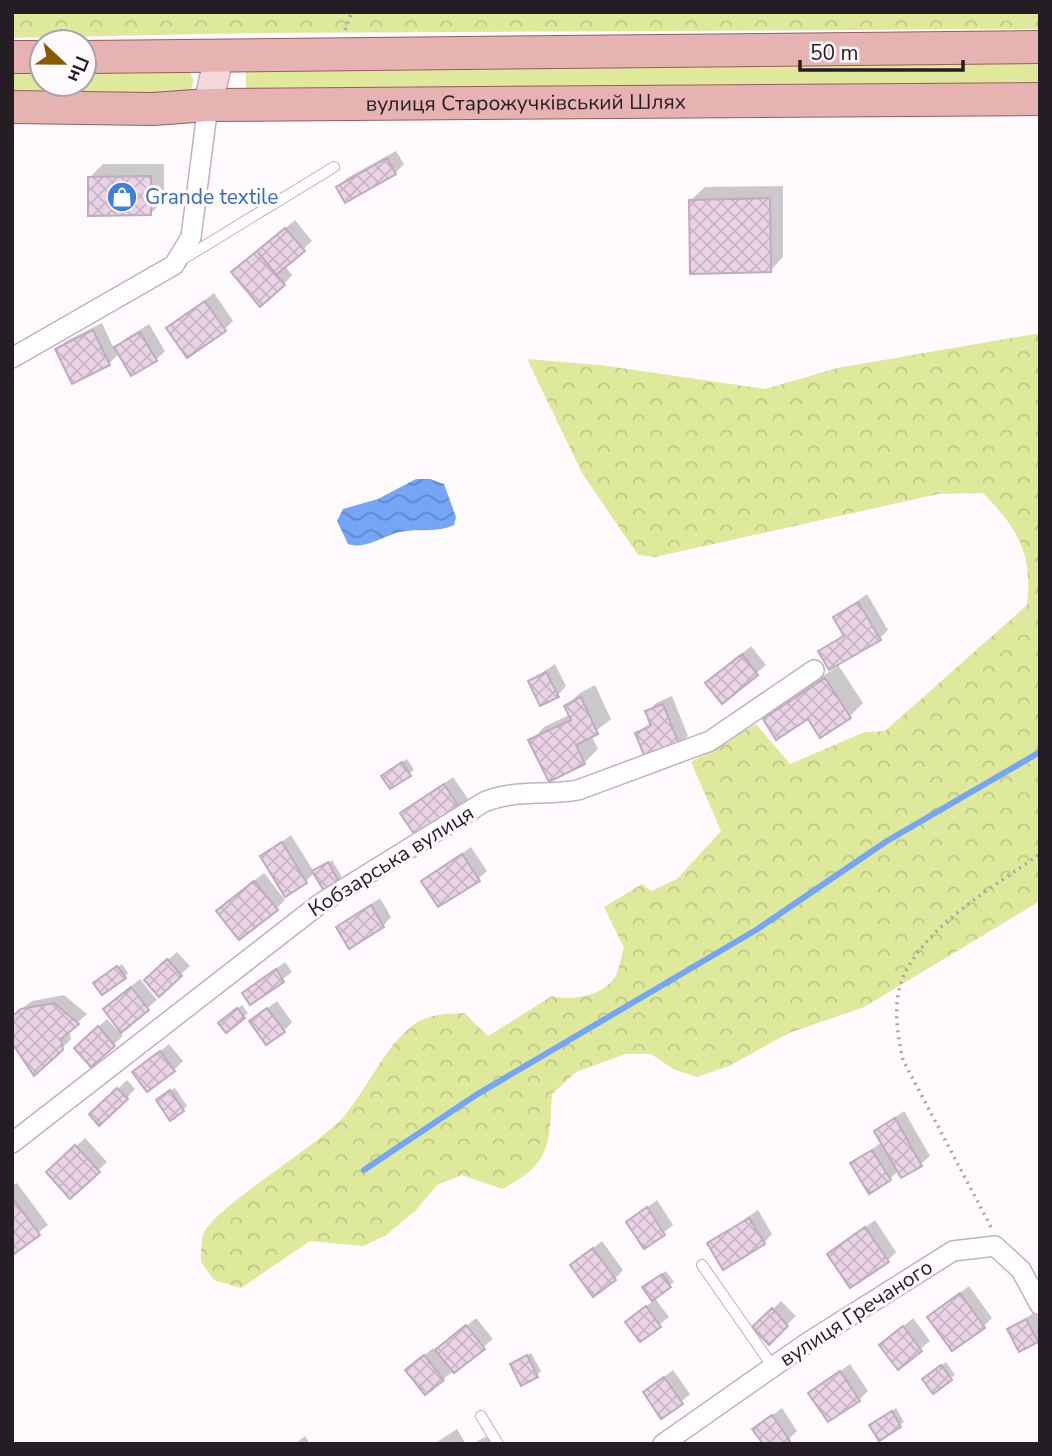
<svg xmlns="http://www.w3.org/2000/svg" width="1052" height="1456" font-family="'Nunito Sans',sans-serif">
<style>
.grass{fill:#dee99c}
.forest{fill:url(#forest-crowns)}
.water{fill:url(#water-waves)}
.shadow{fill:#0003;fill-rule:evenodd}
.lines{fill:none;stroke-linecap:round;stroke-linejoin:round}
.stream{stroke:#74a6f5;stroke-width:6}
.building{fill:url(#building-cross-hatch);stroke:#c0aabd;stroke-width:2}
.lane-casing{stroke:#c5aec2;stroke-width:12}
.street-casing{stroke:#c5aec2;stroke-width:22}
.secondary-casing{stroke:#c5aec2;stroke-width:31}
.primary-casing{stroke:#975c5f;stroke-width:34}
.path{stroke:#a9a3a8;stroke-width:3.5;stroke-dasharray:2 5;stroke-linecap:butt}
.lane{stroke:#fff;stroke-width:10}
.street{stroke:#fff;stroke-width:19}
.secondary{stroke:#f2d8d9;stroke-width:28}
.primary{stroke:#e6b2b2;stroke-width:32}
.labels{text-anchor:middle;stroke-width:6;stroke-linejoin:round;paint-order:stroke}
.street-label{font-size:21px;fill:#251d24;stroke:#fefafe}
.shop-label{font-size:21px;fill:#366cbe;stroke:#fefafe;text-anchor:start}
</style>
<defs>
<pattern id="forest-crowns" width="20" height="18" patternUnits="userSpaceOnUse" patternTransform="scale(1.75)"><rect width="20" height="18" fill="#dee99c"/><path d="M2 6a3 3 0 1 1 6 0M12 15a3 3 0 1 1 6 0" fill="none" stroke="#bec786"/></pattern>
<pattern id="water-waves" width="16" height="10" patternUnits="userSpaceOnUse" patternTransform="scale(1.75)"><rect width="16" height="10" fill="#74a6f5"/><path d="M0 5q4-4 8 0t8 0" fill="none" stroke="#5f87c6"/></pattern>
<pattern id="building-cross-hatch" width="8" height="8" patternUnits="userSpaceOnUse" patternTransform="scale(1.75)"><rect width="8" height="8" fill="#ead3e7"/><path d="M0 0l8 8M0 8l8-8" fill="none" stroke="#c9b5c6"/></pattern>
</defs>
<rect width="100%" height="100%" fill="#fefafe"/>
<path class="grass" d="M1040,61V87L246,95V69Z
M187,67L194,81L188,97L12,96V69L42,68V84H84V68Z"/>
<path class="forest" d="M12,12H1040V29L254,33L12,38Z
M1040,333V901L864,1007L789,1033L729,1066L697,1077L675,1070L651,1054H625L576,1072L552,1094C549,1146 551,1164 502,1189L462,1175L437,1185L416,1210L385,1236L363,1246L310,1241L241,1288L214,1280L201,1262C201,1254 201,1243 203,1235C213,1207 318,1147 345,1115C369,1086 383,1049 413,1025C427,1014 447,1014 464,1013L488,1036L552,996C572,1001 605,996 616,975C620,967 621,956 624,948L604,907L642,884L651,891L677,879L721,831L691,762L756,724L790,764L865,732L885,731L1027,605C1033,553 1018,529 983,493L938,494L655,557L638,555L582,473L527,359L600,365L765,389L837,368Z"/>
<path class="water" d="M416,479H430L444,484L456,517L454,525C437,533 418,528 400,532C381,536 367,550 348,544L337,521L343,509L378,499Z"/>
<path class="shadow" d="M396,151L404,164L395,173L338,187L347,178Z
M103,164H164V200L150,214L90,177Z
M783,186V257L770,271L691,200L705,187Z
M295,220L312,241L285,266L292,275L284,284L243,264Z
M214,293L233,321L225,329L169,328Z
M102,323L114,349L125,339L149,324L165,351L156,360L119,353L109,364L57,349L66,341Z
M867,594L888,630L880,638L837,663L863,703L850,716L765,719L778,706L838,666L820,652L845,633L835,617Z
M751,646L766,665L722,702L707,683Z
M555,664L566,686L558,695L530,681Z
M595,685L611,719L591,735L598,749L584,763L550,780L531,741L544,727L571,714L566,706L580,693Z
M672,696L688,736L679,745L637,733L651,722L647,712L656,703ZM659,721L645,730V727Z
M407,759L414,770L390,787L387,772Z
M453,777L468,799L459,807L402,813Z
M291,835L314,872L332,860L342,877L338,881L315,872L306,881L262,856Z
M471,847L487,871L478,879L423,881Z
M264,873L285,900L276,909L227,902Z
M380,898L391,917L383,926L338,927Z
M177,952L190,966L159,994L155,971Z
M285,962L292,972L251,1003L244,993Z
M122,964L128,973L125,977L99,980Z
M140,979L157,1000L119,1032L123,1036L91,1065L85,1039L107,1019L118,1031L121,1029L105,1009Z
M64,995L87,1014L69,1030L71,1039L62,1048L12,1016L32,1001Z
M277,1001L292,1022L284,1031L251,1021Z
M242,1005L248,1013L227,1031L224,1019Z
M169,1044L183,1061L174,1070L134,1072Z
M127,1080L135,1089L127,1098L100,1106Z
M175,1088L187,1106L183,1110L162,1096Z
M904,1111L930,1156L921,1164L898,1171L890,1179L852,1164L882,1142L876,1131Z
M85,1138L107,1162L70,1196L57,1164Z
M17,1183L48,1225L12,1254V1186Z
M657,1200L673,1225L645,1247L628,1222Z
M758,1210L772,1234L764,1243H710Z
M875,1220L896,1252L888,1260L829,1254Z
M602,1241L623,1270L615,1279L572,1265Z
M666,1271L674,1282L654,1297L669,1317L641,1340L636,1314L653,1301L645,1287Z
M969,1286L992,1318L984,1326L929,1317Z
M781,1301L796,1316L769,1342L755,1327Z
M1035,1312L1040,1321V1337L1037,1341L1009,1329Z
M476,1318L493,1339L454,1371L443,1379L416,1362L433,1348L436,1351Z
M913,1318L930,1341L898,1367L881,1345Z
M531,1353L541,1371L537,1375L512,1364Z
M946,1362L955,1375L933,1391L928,1375Z
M850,1364L868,1391L859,1400L811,1393Z
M673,1370L690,1394L681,1402L645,1392Z
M782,1408L797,1431L789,1439L755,1429Z
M896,1408L904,1422L879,1439L871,1425Z
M457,1429L466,1444H434Z
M494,1432L501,1444H475L476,1442Z
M305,1436L310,1444H295Z"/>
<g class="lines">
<path class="stream" d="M364,1170L476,1095L756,930L887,841L1040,752"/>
</g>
<path class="building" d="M387,158L396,174L345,203L336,187Z
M151,176V215L88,216V177Z
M770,198L771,272L690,274L689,200Z
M285,228L305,251L276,275L257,251Z
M257,251L285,285L260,307L231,272Z
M205,301L226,331L187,358L166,328Z
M93,330L110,365L72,384L55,349Z
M140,332L157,361L131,376L114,347Z
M858,602L881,640L829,670L818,651L844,636L833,617Z
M742,654L758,675L722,704L705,683Z
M546,672L559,697L540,706L528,681Z
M825,678L851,718L820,738L808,719L776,740L763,719Z
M581,697L598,734L576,745L585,764L549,782L528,740L571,720L564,706Z
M663,704L680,747L646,760L635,733L651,726L645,711Z
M402,762L411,776L390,789L381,776Z
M444,784L460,809L416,837L400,813Z
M282,842L307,883L285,897L260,856Z
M462,854L480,881L438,907L421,881Z
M328,862L339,882L324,891L312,871Z
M254,881L278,910L239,940L216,911Z
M371,905L384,927L349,949L336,927Z
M167,959L182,976L159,997L144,980Z
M117,966L126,978L102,995L93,983Z
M276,969L284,982L250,1005L242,993Z
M131,987L149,1010L121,1033L103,1009Z
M54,1003L79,1024L61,1039L63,1050L34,1076L12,1043V1016L21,1009Z
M237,1008L245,1018L226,1033L218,1023Z
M267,1008L285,1032L266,1045L249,1021Z
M98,1026L115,1046L91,1067L74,1048Z
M160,1051L175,1071L147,1092L132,1072Z
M117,1088L128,1099L99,1126L89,1114Z
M170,1090L184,1111L170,1121L156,1100Z
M895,1118L922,1166L901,1178L874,1131Z
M75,1145L100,1172L70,1199L46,1172Z
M872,1150L891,1180L869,1194L850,1163Z
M12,1197L40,1235L14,1254L12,1251Z
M647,1207L665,1235L644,1249L626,1222Z
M749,1218L765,1244L723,1270L707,1243Z
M865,1227L889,1262L850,1288L827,1254Z
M593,1248L616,1280L593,1297L570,1265Z
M662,1274L671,1287L652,1301L642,1287Z
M960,1293L985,1328L952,1351L927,1317Z
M646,1306L661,1327L640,1342L625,1322Z
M772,1308L788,1326L769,1345L752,1327Z
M1026,1319L1038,1342L1019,1352L1007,1329Z
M466,1325L485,1349L454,1373L435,1350Z
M903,1326L922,1351L898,1370L879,1345Z
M424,1355L444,1380L425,1395L405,1370Z
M527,1355L538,1377L521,1386L510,1364Z
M941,1365L952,1380L933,1394L922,1379Z
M840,1371L860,1401L828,1422L808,1393Z
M664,1377L683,1404L661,1419L643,1392Z
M892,1411L901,1427L879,1441L869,1425Z
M772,1415L790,1441L785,1444H763L752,1429Z"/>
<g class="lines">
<g class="lane-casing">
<path id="lane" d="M183,259L334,167
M702,1265L773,1367
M481,1416L498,1444"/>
</g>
<g class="street-casing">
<path id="street" d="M12,358L174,265L191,237L208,105
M12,1143L321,903L484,802C516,789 544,796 578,790L710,741L814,670
M663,1444L807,1343L953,1251L995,1246L1021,1270L1040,1305"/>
</g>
<g class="secondary-casing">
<path id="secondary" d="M208,105L219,56"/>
</g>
<g class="primary-casing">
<g id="primary">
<path d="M12,57H42"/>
<path d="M84,57L1040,47"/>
<path id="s1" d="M12,107L153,109L208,105L1040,99"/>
</g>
</g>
<path class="path" d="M345,30L352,12
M991,1227L903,1060C897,1033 892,1001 904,975C929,923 995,886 1040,854"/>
<use href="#lane" class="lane"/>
<use href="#street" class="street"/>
<use href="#secondary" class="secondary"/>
<use href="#primary" class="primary"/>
</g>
<defs>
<g id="shop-disc" transform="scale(1.575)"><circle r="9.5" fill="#3f7fe0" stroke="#fefafe"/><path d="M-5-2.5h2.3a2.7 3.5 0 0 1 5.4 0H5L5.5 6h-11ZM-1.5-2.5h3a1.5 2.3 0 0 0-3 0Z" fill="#fff"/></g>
</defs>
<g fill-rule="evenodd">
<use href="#shop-disc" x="122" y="197"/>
</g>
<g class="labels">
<g class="street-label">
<text dy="7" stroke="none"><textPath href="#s1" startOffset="514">вулиця Старожучківський Шлях</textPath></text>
<text transform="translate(391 861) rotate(-32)" y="7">Кобзарська вулиця</text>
<text transform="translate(856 1313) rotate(-33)" y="7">вулиця Гречаного</text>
</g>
<g class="shop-label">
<text x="145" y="204">Grande textile</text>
</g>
</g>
<rect width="1052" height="1456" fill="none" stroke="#251d24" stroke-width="28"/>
<g transform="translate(63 63) rotate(112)"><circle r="33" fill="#fefafe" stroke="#a7a2a7" stroke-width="2"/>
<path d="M0-5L12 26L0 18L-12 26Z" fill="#895b00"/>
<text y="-10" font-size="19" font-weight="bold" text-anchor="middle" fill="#251d24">Пн</text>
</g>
<path d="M800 60v10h163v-10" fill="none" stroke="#251d24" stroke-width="3.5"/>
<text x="810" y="60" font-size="21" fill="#251d24" stroke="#fefafe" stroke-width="5" paint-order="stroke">50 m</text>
</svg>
